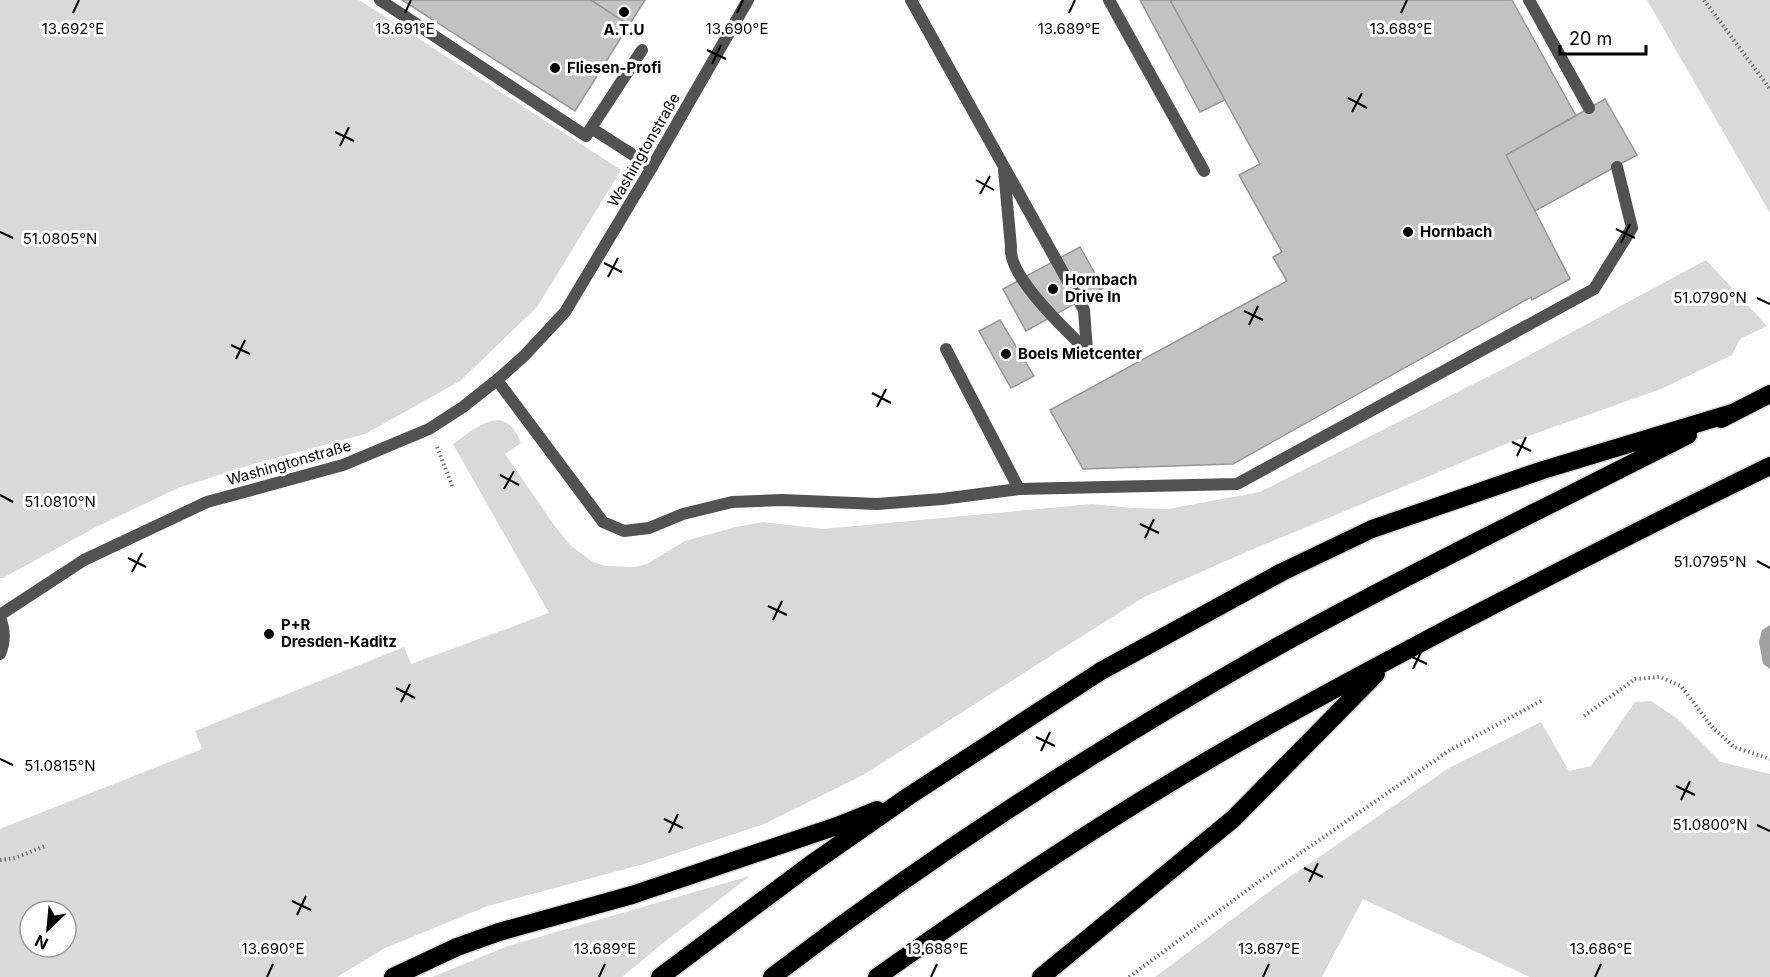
<svg xmlns="http://www.w3.org/2000/svg" width="1770" height="977" font-family="Inter,sans-serif">
<style>
.green{fill:#d9d9d9;fill-rule:evenodd}
.water{fill:#a0a0a0}
.building{fill:#c2c2c2;stroke:#969696;stroke-width:1.5}
.lines{fill:none;stroke-linecap:round;stroke-linejoin:round}
.motorway-casing{stroke:#dbdbdb;stroke-width:21}
.path{stroke:#747474;stroke-width:4;stroke-dasharray:1.5 3;stroke-linecap:butt}
.service{stroke:#525252;stroke-width:12}
.minor{stroke:#525252;stroke-width:12}
.motorway{stroke:#000;stroke-width:18}
.ticks{fill:none;stroke:#000;stroke-width:2}
.poi-dot{fill:#000;stroke:#fff;stroke-width:2}
.labels{text-anchor:middle;stroke-width:6;stroke-linejoin:round;paint-order:stroke}
.poi-label{font-size:15px;font-weight:bold;fill:#000;stroke:#fff;text-anchor:start}
.street-label{font-size:15px;fill:#000;stroke:#fff}
.ticks-label{font-size:15px;text-anchor:middle;fill:#000;stroke:#fff;stroke-width:6;stroke-linejoin:round;paint-order:stroke}
</style>
<rect width="100%" height="100%" fill="#fff"/>
<path class="green" d="M0,0H359L621,170L537,307L460,381L365,434L257,463L178,488L94,528L3,578H0Z
M1647,0H1770V213Z
M1706,260L1767,326L1740,339L1732,355L1661,389L1506,444L1244,553L1144,597L863,775L764,824L644,864L488,906L385,948L337,977H0V829L202,749L195,731L404,647L411,664L549,613L453,444C478,427 504,401 521,443L505,454L554,525L571,546L593,562L606,566L635,567L647,564L685,541L736,527L763,522L823,529L1092,504L1132,508L1168,509L1260,492L1509,366ZM30,911H66V947H30Z
M1651,701L1678,719L1721,762L1770,774V977H1530L1363,899L1322,977H1155L1278,885L1449,768L1541,722L1569,771L1591,766L1635,702Z
M750,876L663,943L622,977H432L508,946Z"/>
<path class="water" d="M1770,625V669L1763,664L1759,642L1762,630Z"/>
<path class="building" d="M402,0H591L629,25L575,111Z
M591,0H645L629,25Z
M1140,0H1170L1225,100L1200,112Z
M1170,0H1512L1576,116L1506,155L1570,279L1532,300L1531,297L1233,464L1083,469L1050,410L1287,281L1273,257L1282,252L1239,175L1260,164Z
M1605,99L1637,155L1535,211L1506,155Z
M1080,247L1103,288L1026,331L1003,289Z
M1000,320L1034,376L1011,388L979,331Z"/>
<g class="lines">
<g class="motorway-casing">
<path id="motorway" d="M1721,419L1770,394
M393,977L457,947L499,932L632,895L837,826L877,810
M660,977L810,865L909,796L1101,671L1282,572L1372,529L1543,470L1732,413
M772,977C925,860 1088,754 1255,659C1397,579 1543,509 1688,435
M877,977C973,909 1070,843 1170,783C1262,727 1357,677 1451,627C1557,572 1663,518 1770,466
M1041,977L1233,819L1376,674"/>
</g>
<path class="path" d="M1704,0L1770,89
M437,447L453,488
M1584,716L1635,679L1660,677L1681,686L1712,727L1734,747L1770,759
M0,860L15,858L45,846
M1129,977L1257,883L1450,750L1543,700"/>
<path class="service" d="M380,0L586,136L591,128
M911,0L1084,310L1087,351
M1109,0L1204,171
M1529,0L1589,108
M642,50L591,128L652,167
M1004,170L1011,247C1007,276 1067,331 1087,351
M946,349L1019,489
M497,380L603,522L624,531L649,528L683,514L732,502L782,500L877,504L942,499L1019,489L1237,484L1594,289L1632,228L1617,167"/>
<path class="minor" d="M0,615L84,560L207,502L343,465L429,429L463,407L497,380L524,356L565,312L652,167L748,0
M0,618C5,630 5,642 0,654"/>
<use href="#motorway" class="motorway"/>
</g>
<path class="ticks" d="M73,13L79,0M405,13L411,0M737,13L743,0M1069,13L1075,0M1401,13L1407,0M707,50L726,59M712,64L721,45M1348,98L1367,108M1352,112L1362,93M335,132L354,141M340,146L349,127M976,180L994,190M980,194L990,176M1616,229L1635,238M0,232L13,238M1621,243L1630,224M604,263L622,272M608,277L618,258M1757,298L1770,304M1244,311L1263,320M1249,325L1258,306M231,345L250,354M236,359L245,340M872,393L891,403M877,407L886,389M1512,442L1531,451M1517,456L1526,437M500,475L519,485M504,489L514,471M0,495L13,502M1140,524L1159,533M1145,538L1154,519M128,558L146,567M1757,561L1770,568M132,572L142,553M768,606L787,615M773,620L782,601M1408,655L1427,664M1413,669L1422,650M396,688L415,698M401,702L410,684M1036,737L1055,746M1041,751L1050,732M0,759L13,765M1676,786L1695,795M1681,800L1690,781M664,819L683,828M1757,825L1770,831M669,833L678,814M1304,868L1323,877M1309,882L1318,863M292,901L311,910M297,915L306,896M267,977L273,964M599,977L605,964M931,977L937,964M1263,977L1269,964M1595,977L1601,964"/>
<g class="poi-dot">
<circle cx="624" cy="12" r="6"/>
<circle cx="555" cy="68" r="6"/>
<circle cx="1408" cy="232" r="6"/>
<circle cx="1053" cy="289" r="6"/>
<circle cx="1006" cy="354" r="6"/>
<circle cx="269" cy="634" r="6"/>
</g>
<g class="labels">
<g class="poi-label">
<text x="624" y="35" text-anchor="middle">A.T.U</text>
<text x="567" y="73">Fliesen-Profi</text>
<text x="1420" y="237">Hornbach</text>
<text x="1065" y="285">Hornbach<tspan x="1065" dy="17">Drive In</tspan></text>
<text x="1018" y="359">Boels Mietcenter</text>
<text x="281" y="630">P+R<tspan x="281" dy="17">Dresden-Kaditz</tspan></text>
</g>
<g class="street-label">
<text transform="translate(644 150) rotate(-60)" y="5">Washingtonstraße</text>
<text transform="translate(289 463) rotate(-16)" y="5">Washingtonstraße</text>
</g>
</g>
<g class="ticks-label">
<text x="73" y="34">13.692°E</text>
<text x="405" y="34">13.691°E</text>
<text x="737" y="34">13.690°E</text>
<text x="1069" y="34">13.689°E</text>
<text x="1401" y="34">13.688°E</text>
<text x="60" y="244">51.0805°N</text>
<text x="1710" y="303">51.0790°N</text>
<text x="60" y="507">51.0810°N</text>
<text x="1710" y="567">51.0795°N</text>
<text x="60" y="771">51.0815°N</text>
<text x="1710" y="830">51.0800°N</text>
<text x="273" y="954">13.690°E</text>
<text x="605" y="954">13.689°E</text>
<text x="937" y="954">13.688°E</text>
<text x="1269" y="954">13.687°E</text>
<text x="1601" y="954">13.686°E</text>
</g>
<g transform="translate(48 929) rotate(206)"><circle r="28" fill="#ffffff" stroke="#999999" stroke-width="1.5"/>
<path d="M0-4.5L10 22L0 15L-10 22Z" fill="#000000"/>
<text y="-9" font-size="16" font-weight="bold" text-anchor="middle" fill="#000000">N</text>
</g>
<path d="M1560 45v9h86v-9" fill="none" stroke="#000000" stroke-width="3"/>
<text x="1569" y="45" font-size="18" fill="#000000" stroke="#ffffff" stroke-width="4.5" paint-order="stroke">20 m</text>
</svg>
